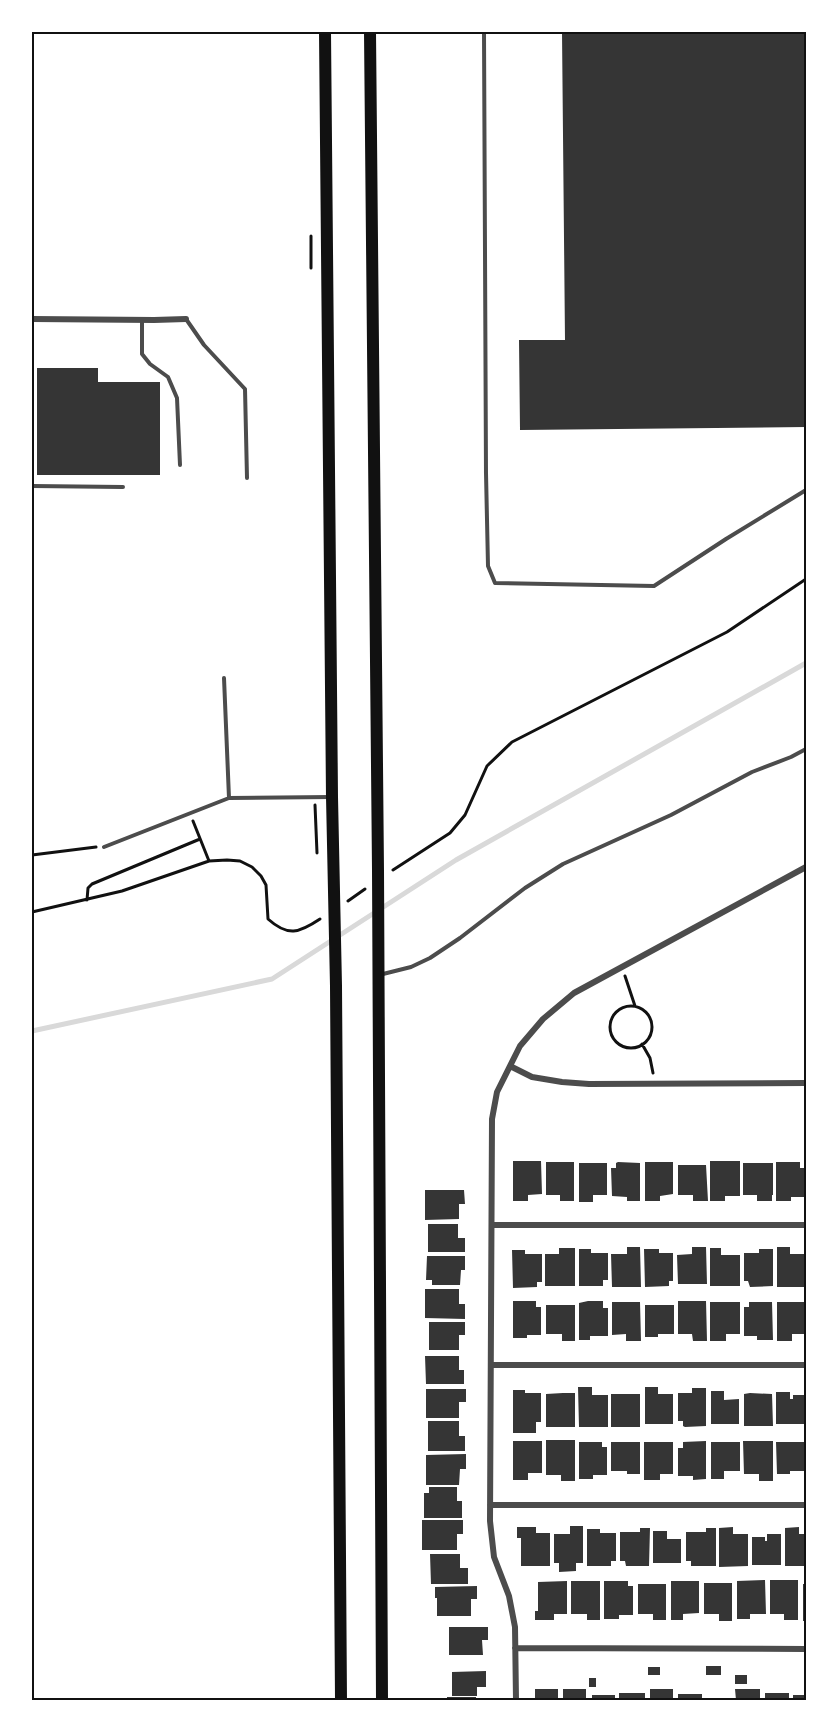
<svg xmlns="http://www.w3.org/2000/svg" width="838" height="1732" font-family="'Crimson Pro',serif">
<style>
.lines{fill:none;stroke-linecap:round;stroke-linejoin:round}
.stream{stroke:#d9d9d9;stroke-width:5}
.building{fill:#353535}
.path{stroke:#111;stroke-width:3}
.service{stroke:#4c4c4c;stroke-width:4}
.minor{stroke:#4c4c4c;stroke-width:6}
.trunk{stroke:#111;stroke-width:12}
.neatline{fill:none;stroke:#111;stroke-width:2}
</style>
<rect width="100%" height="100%" fill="#fff"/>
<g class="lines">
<path class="stream" d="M32,1031L272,979L456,860L806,663"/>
</g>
<path class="building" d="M562,32H806V427L520,430L519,340H565Z
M37,368H98V382H160V475H37Z
M513,1161H541L542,1194L528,1195V1201H513Z
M710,1161H740V1196H725V1201H710Z
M546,1162H574V1201H560V1195H546Z
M618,1162L640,1163V1201H627V1197L612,1196L611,1168H616V1163Z
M645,1162H673V1194L660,1196V1201H645Z
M776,1162H800V1168H806V1195H804V1197H791V1201H776Z
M579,1163H607V1195H593V1202H579Z
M743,1163H773V1195H772V1201H757V1195H743Z
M678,1165H706L708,1201H693V1195H678Z
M425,1190H464L465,1204H459V1219L425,1220Z
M428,1224H458V1238H465V1252H428Z
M627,1247H640L641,1287H612L611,1254H627Z
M692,1247H706L707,1284H678L677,1255L692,1254Z
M777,1247H790V1254H805V1287H777Z
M559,1248H575V1286H545V1254H559Z
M710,1248H721V1255H740V1286H710Z
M579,1249H591V1253H608V1280H603V1286H579Z
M644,1249H659V1253H673V1281H669V1286L645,1287Z
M759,1249H773V1286L750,1287L748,1281H744V1253H759Z
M512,1250H525V1254H542V1282H537V1287L513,1288Z
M427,1256H465V1270H461L460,1285H432V1280H426Z
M425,1289H459V1304H465V1319L425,1318Z
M513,1301H536V1307H541V1335H527V1338H513Z
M588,1301H603V1308H608V1336H590V1340H579V1303Z
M678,1301H706L707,1341H693L692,1334H678Z
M612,1302H640L641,1341H626V1334L612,1335Z
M710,1302H740V1334H726V1341H710Z
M749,1302H772L773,1340H757V1336H744V1307H749Z
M777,1302H806V1334H792V1341H777Z
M546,1305H575V1341H562V1334H546Z
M645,1305H674V1334H658V1337H645Z
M429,1322H465V1335H459V1350H429Z
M425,1356H459V1370H464V1384H426Z
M578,1387H592V1395H608V1427H579Z
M645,1387H658V1394H673V1424H645Z
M692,1388H706V1426L685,1427L683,1426V1421H678V1393H692Z
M426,1389H466V1402H459V1418H426Z
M513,1390H525V1393H541V1422H536V1433H513Z
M711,1391H724V1400L739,1399V1424H711Z
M776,1392H790V1399H793V1395H806V1424H776Z
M563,1393H575V1427H546V1394Z
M750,1393L772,1394L773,1426H744V1394Z
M611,1394H640V1427H611Z
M428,1421H459V1436H465V1451H428Z
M546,1440H575V1481H561V1475H546Z
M513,1441H542V1473H528V1480H513Z
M706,1441V1479L693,1480V1476H678V1448H683V1442Z
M743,1441H773V1481H759V1474H744Z
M579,1442H602V1447H607V1475H593V1479H579Z
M611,1442H640V1474H627V1471H611Z
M644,1442H673V1474H660V1480H644Z
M711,1442H740V1471H724V1479H711Z
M776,1442H805L806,1471H790V1474H777Z
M466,1454V1469H460L459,1485H426V1455Z
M429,1487H457V1501H462V1518H424V1493H429Z
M422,1520H463V1534H457V1550H422Z
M570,1526H583V1563H576V1571L559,1572V1563H554V1534H570Z
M517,1527H536V1533H550V1566H521V1538H517Z
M733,1527V1534H748V1566L719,1567V1528Z
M799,1527V1534H806V1566H785V1528Z
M640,1528H650L649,1566H626L625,1561H620V1532H640Z
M706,1528H716V1566H691V1561H686V1532H706Z
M587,1529H600V1533H616V1561H611V1566H587Z
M653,1531H667V1539H681V1563H653Z
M767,1534H781V1565H752V1537H765V1541H767Z
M430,1554H460V1568H468V1584H431Z
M765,1580L766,1614H750V1619H737V1581Z
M770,1580H798V1620H784V1614H770Z
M567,1581V1614H554V1620H535V1611H538V1582Z
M571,1581H600V1620H587V1614H571Z
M604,1581H628V1586H633V1615H619V1619H604Z
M671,1581H699V1613L683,1614V1620H671Z
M704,1583H732V1621H719V1614H704Z
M638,1584H666V1620H653V1614H638Z
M803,1584H806V1621H803Z
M477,1586V1599H471V1616H437V1598H435V1587Z
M449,1627H488V1640H482L483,1655H449Z
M706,1666H721V1675H706Z
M648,1667H660V1675H648Z
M486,1671V1687H477V1696H452V1672Z
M735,1675H747V1684H735Z
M589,1678H596V1687H589Z
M535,1689H558V1700H535Z
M563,1689H586V1700H563Z
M650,1689H673V1700H650Z
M735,1689H760V1700H736Z
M619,1693H645V1700H619Z
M765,1693H789V1700H765Z
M678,1694H702V1700H678Z
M592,1695H615V1700H592Z
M793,1695H806V1700H793Z
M447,1697H476V1700H447Z"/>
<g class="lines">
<path class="path" d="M311,236V268
M315,805L317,853
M193,821L209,861
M32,855L96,847
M393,870L450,833L465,815L487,766L512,742L727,632L806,579
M87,900L88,888L92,884L200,839
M348,901L365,889
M32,912L122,891L209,861L227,860L240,861L252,867L261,876L266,885L268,919C288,937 299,933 320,919
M625,976L635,1006
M610 1027a21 21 0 1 1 42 0a21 21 0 1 1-42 0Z
M642,1044L650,1058L653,1073"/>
<path class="service" d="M484,32L486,473L488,566L495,583L654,586L726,539L806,490
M186,319L204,345L245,389L247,478
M142,320V354L150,364L168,377L177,398L180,465
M32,486L123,487
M224,678L229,798
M104,847L229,798L331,797
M379,975L411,967L430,958L460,938L525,888L563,864L671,815L752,772L791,757L806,749"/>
<path class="minor" d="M32,319L154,320L186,319
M510,1066L532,1077L562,1082L589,1084L806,1083
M492,1225H806
M491,1365H806
M490,1505H806
M515,1648L806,1649
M516,1700L515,1627L509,1596L494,1557L490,1521L492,1119L497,1092L520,1046L543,1019L574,993L806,867"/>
<path class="trunk" d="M325,32L332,797L336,986L341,1700
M370,32L378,870L382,1700"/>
</g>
<rect width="838" height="1732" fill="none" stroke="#ffffff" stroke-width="66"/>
<rect x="33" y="33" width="772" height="1666" class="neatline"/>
</svg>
